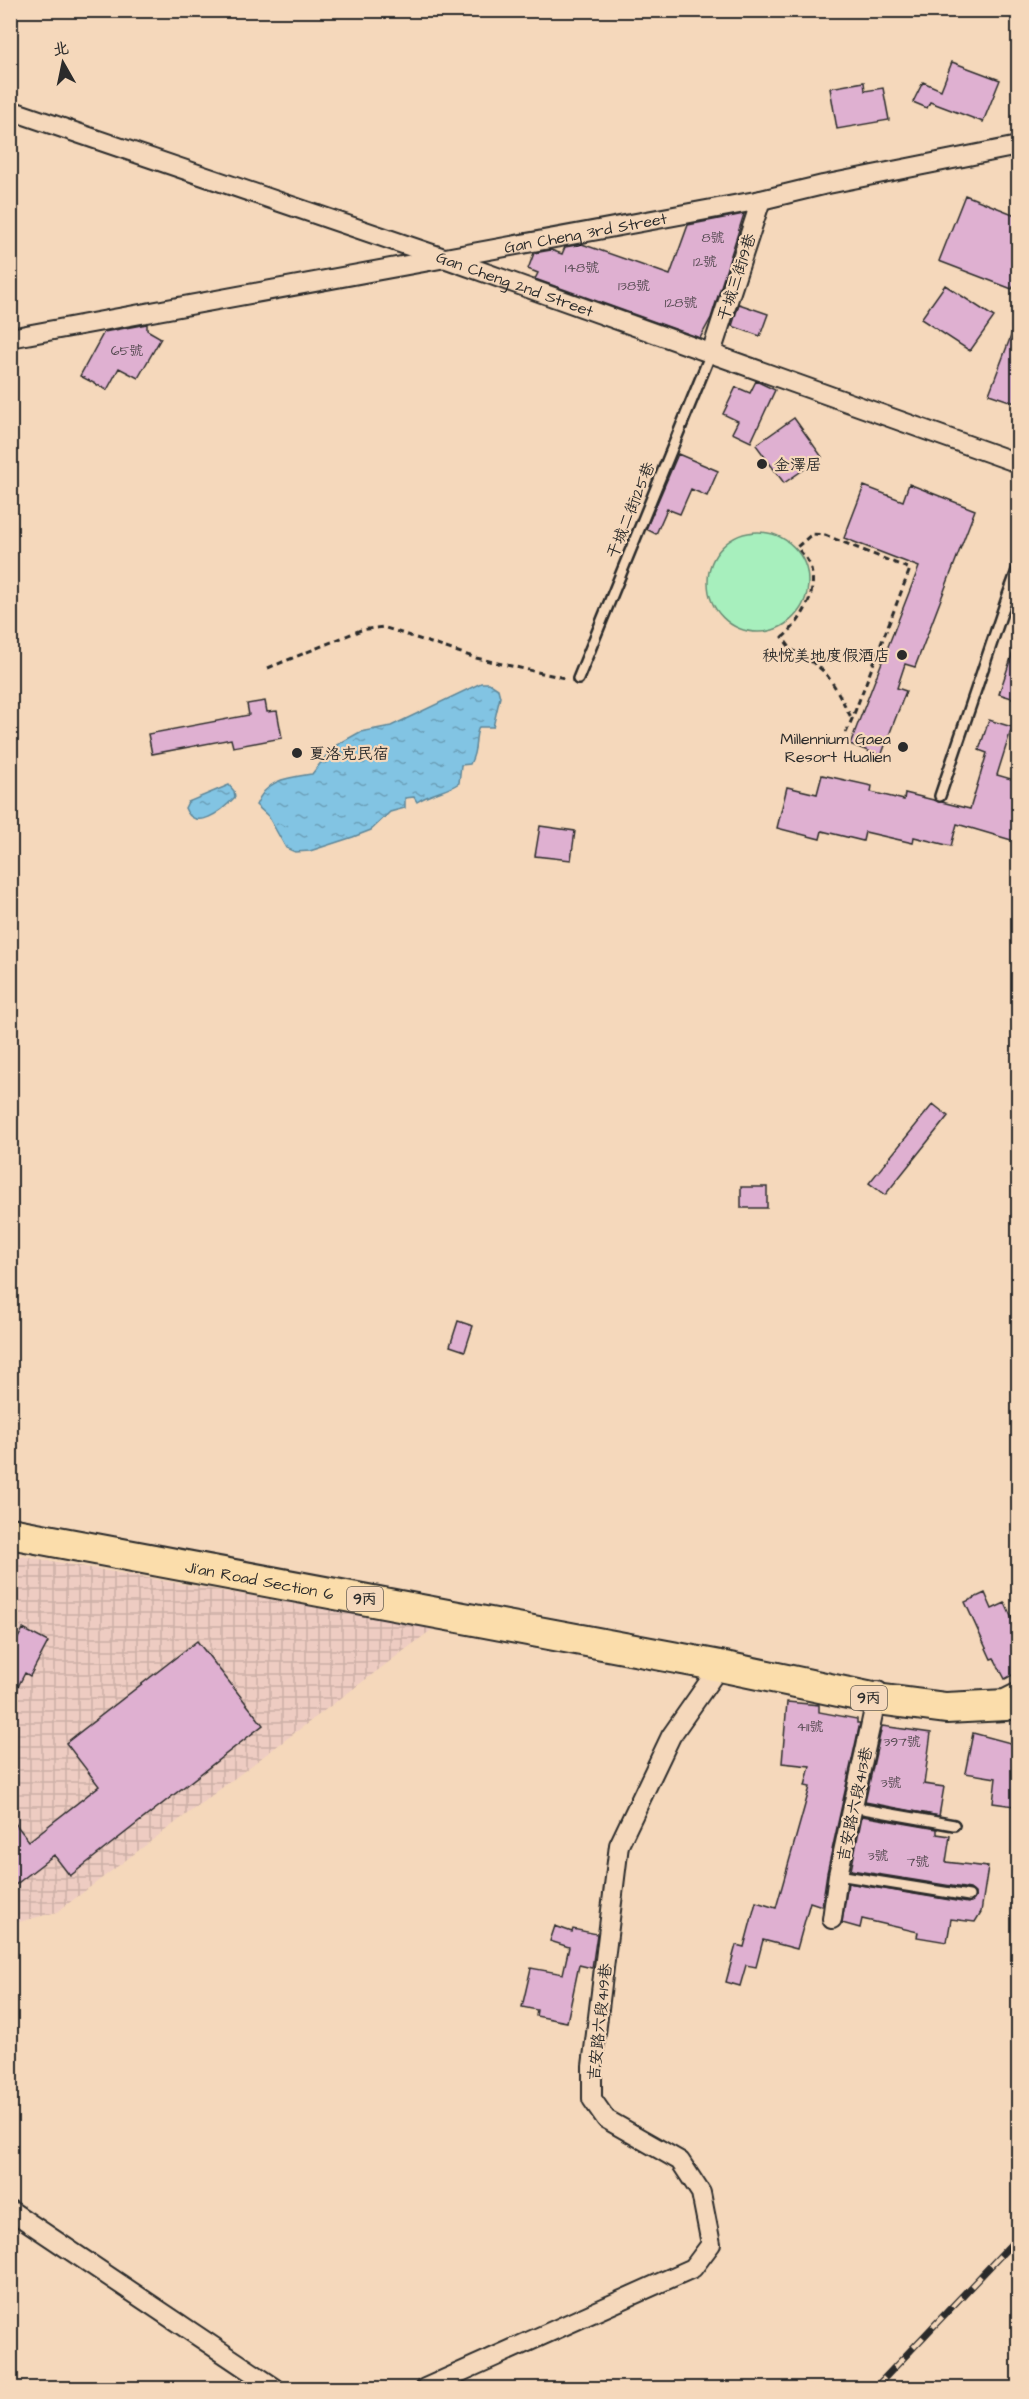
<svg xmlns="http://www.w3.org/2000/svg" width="1029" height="2399" font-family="'Architects Daughter','LXGW WenKai TC',sans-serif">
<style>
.industrial{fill:url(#industrial-grid)}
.grass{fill:#a7efbd;stroke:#698d74;stroke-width:1.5}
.water{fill:url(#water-ripples);stroke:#5f8799;stroke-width:1.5}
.building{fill:#dfb0d1;stroke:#2b2b2b;stroke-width:1.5}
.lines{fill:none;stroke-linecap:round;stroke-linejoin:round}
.lane-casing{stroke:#2b2b2b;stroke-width:14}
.street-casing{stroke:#2b2b2b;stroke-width:22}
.primary-casing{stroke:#2b2b2b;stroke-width:34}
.path{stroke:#2b2b2b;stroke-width:3;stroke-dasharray:6 4.5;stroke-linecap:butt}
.lane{stroke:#f5d8bb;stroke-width:9}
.street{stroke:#f5d8bb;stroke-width:18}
.primary{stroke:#fbddab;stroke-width:30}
.rail-casing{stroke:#2b2b2b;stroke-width:7}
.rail{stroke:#f5d8bb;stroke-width:4.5;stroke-dasharray:14;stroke-linecap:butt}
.poi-dot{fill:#2b2b2b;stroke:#f5d8bb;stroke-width:2}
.labels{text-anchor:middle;stroke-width:4.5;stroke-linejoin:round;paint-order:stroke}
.number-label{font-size:14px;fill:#584c54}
.shield{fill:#f5d8bb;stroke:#685f56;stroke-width:1.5}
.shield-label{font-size:15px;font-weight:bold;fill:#2b2b2b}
.street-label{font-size:16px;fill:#2b2b2b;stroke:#f5d8bb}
.poi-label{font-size:16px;fill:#2b2b2b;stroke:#f5d8bb;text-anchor:start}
</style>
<defs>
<pattern id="industrial-grid" width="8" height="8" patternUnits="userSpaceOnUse" patternTransform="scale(1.5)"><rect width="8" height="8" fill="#eeccc2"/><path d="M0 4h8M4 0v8" fill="none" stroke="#ccafa7"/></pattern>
<pattern id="water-ripples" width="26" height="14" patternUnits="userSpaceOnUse" patternTransform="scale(1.5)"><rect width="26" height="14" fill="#82c4e3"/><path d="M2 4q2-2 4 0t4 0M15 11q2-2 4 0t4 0" fill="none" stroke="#6b9fb8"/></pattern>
</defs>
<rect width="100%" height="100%" fill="#f5d8bb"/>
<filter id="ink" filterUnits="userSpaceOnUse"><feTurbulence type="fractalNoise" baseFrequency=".0167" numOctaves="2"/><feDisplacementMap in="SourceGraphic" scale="12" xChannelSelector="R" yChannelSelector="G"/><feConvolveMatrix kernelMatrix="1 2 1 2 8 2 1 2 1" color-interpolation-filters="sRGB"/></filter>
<g filter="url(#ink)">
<path class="industrial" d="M11,1554L434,1628L57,1912L11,1924Z"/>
<path class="grass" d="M708 582a50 50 0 1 1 100 0a50 50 0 1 1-100 0Z"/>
<path class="water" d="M481,683H489L498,689L500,697L493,727H479C473,740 479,747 470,764L461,765L459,783C446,792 430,793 417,802L414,797L405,798V808L390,812L371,830L353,837L310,851L295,852L286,848L268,816L256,805C267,779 286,778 312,774L333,747L360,732L391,726Z
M229,785L234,791L235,797C222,811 195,833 185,808L188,802Z"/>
<path class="building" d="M952,62L1000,80L983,122L930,102L927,108L913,102L923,82L941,90Z
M864,82L865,91L883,88L889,120L837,129L830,88Z
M965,195L1018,216V279L1012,289L939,261Z
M744,214L711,318L700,338L535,279L538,273L528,269L534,253L551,250L562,254L565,247L582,244L670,275L688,225Z
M945,285L994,317L970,351L921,319Z
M739,304L768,314L760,336L732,326Z
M1017,320H1018V404L989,394Z
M147,324V330L161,338L138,378L119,368L107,390L80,376L104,332Z
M756,381L775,390L751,442L732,433L738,421L723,414L736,387L750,393Z
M794,418L822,457L784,483L756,445Z
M678,454L718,471L707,496L691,489L680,514L667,509L656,534L646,529Z
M909,484L975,510L915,667L905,664L897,688L906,691L881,756L850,744L919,567L844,538L864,486L903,501Z
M1016,643H1018V700L999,694Z
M265,701L267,712L277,711L282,738L233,747L231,739L152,754L148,734L249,715L247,704Z
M989,720L1012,727L997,775L1018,781V842L957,824L951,846L914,837L913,843L865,832L863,841L822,831L820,839L777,828L787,787L817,794L822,775L872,786L871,792L904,800L905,793L970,809L987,753L979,750Z
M540,826L575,831L571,860L535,856Z
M933,1104L948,1116L885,1195L869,1183Z
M741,1187H767V1208H741Z
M458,1321L473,1326L465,1351L450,1346Z
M985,1593L992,1609L1005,1603L1018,1632V1672L1005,1679L994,1658L991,1659L965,1602Z
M23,1629L48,1642L30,1676L25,1673L10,1702V1653Z
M197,1641L263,1725L70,1876L54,1855L10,1889V1817L29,1841L99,1786L66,1743Z
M787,1702L819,1705V1712L857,1719V1723H860L827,1873L822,1906L810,1902L797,1949L763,1940L756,1967L746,1965L740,1986L726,1982L736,1945L744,1947L756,1902L776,1908L810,1787L805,1786L810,1766L782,1763Z
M882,1726L931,1733L924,1784L944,1787L939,1816L865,1802Z
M973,1733L1018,1745L1014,1806L993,1803L996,1778L965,1773Z
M862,1816L937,1829V1834L950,1836L946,1862L988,1867L981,1912L975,1922L951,1919L947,1942L917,1937L918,1932L862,1919L860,1928L842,1923L848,1883L968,1903L975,1898V1893L970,1889L851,1870Z
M555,1926L572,1932L573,1929L597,1934L592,1968L579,1965L567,2022L536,2016L537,2010L522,2007L531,1968L563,1974L569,1947L550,1941Z"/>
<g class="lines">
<g class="lane-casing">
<path id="lane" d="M1018,568L1008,595L1018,599
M578,679L711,353
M940,796L1008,595
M852,1807L954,1825
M838,1875L969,1896"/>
</g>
<g class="street-casing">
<g id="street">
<path id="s1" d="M10,110L444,258L1018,463"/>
<path id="s2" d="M10,338L761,200L823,185L1018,146"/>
<path d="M711,353L761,200"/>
<path d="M832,1919L838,1875L878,1691"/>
<path d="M10,2210L275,2388"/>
<path d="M425,2388L693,2268L711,2244L701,2193L680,2161L606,2119L592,2099V2066L619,1845L671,1736L720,1666"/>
</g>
</g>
<g class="primary-casing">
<g id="primary">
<path id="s3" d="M10,1533L720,1666L877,1699L946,1708L1006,1705L1018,1699"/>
</g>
</g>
<path class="path" d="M268,668L361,630L383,627L476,658L564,678
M846,733L852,719L910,569L825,535L812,534L797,547C801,553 808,559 810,566C819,592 802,621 783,637C793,657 808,656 822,670C835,683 843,703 852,719"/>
<use href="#lane" class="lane"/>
<use href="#street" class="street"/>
<use href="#primary" class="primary"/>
<g class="rail-casing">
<path id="rail" d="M875,2388L1018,2237"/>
</g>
<use href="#rail" class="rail"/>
</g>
</g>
<g class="poi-dot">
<circle cx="762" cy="464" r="6"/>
<circle cx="902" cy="655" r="6"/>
<circle cx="903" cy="747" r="6"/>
<circle cx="297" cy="753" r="6"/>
</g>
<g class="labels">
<g class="number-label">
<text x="713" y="242">8號</text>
<text x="705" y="266">12號</text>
<text x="582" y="272">148號</text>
<text x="634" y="290">138號</text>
<text x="681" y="307">128號</text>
<text x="127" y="355">65號</text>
<text x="810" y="1731">411號</text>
<text x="902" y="1746">397號</text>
<text x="891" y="1787">3號</text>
<text x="878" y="1860">3號</text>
<text x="918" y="1866">7號</text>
</g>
<g class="shield">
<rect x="347" y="1587" width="36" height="24" rx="4.5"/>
<rect x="851" y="1686" width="36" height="24" rx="4.5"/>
</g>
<g class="shield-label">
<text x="365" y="1604">9丙</text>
<text x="869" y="1703">9丙</text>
</g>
<g class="street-label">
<text dy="6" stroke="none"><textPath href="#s2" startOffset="585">Gan Cheng 3rd Street</textPath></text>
<text transform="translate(736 277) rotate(-72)" y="6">干城三街19巷</text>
<text dy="6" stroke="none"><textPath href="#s1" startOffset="534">Gan Cheng 2nd Street</textPath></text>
<text transform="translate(630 510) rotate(-68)" y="6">干城二街125巷</text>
<text dy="6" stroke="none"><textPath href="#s3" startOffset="254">Ji’an Road Section 6</textPath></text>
<text transform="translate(854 1804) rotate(-78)" y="6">吉安路六段413巷</text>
<text transform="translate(599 2022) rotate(-84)" y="6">吉安路六段419巷</text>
</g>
<g class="poi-label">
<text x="774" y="470">金澤居</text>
<text x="890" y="661" text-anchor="end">秧悦美地度假酒店</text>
<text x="891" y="744" text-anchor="end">Millennium Gaea<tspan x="891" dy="18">Resort Hualien</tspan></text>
<text x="309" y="759">夏洛克民宿</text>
</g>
</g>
<rect width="1029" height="2399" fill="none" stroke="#f5d8bb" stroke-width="36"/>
<rect x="18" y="18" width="993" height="2363" fill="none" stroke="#2b2b2b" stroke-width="2" filter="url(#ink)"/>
<g transform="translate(63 63) rotate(351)" stroke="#f5d8bb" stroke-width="4.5" paint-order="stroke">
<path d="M0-4.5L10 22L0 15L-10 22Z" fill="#2b2b2b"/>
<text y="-9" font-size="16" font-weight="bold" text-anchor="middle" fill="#2b2b2b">北</text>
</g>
</svg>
